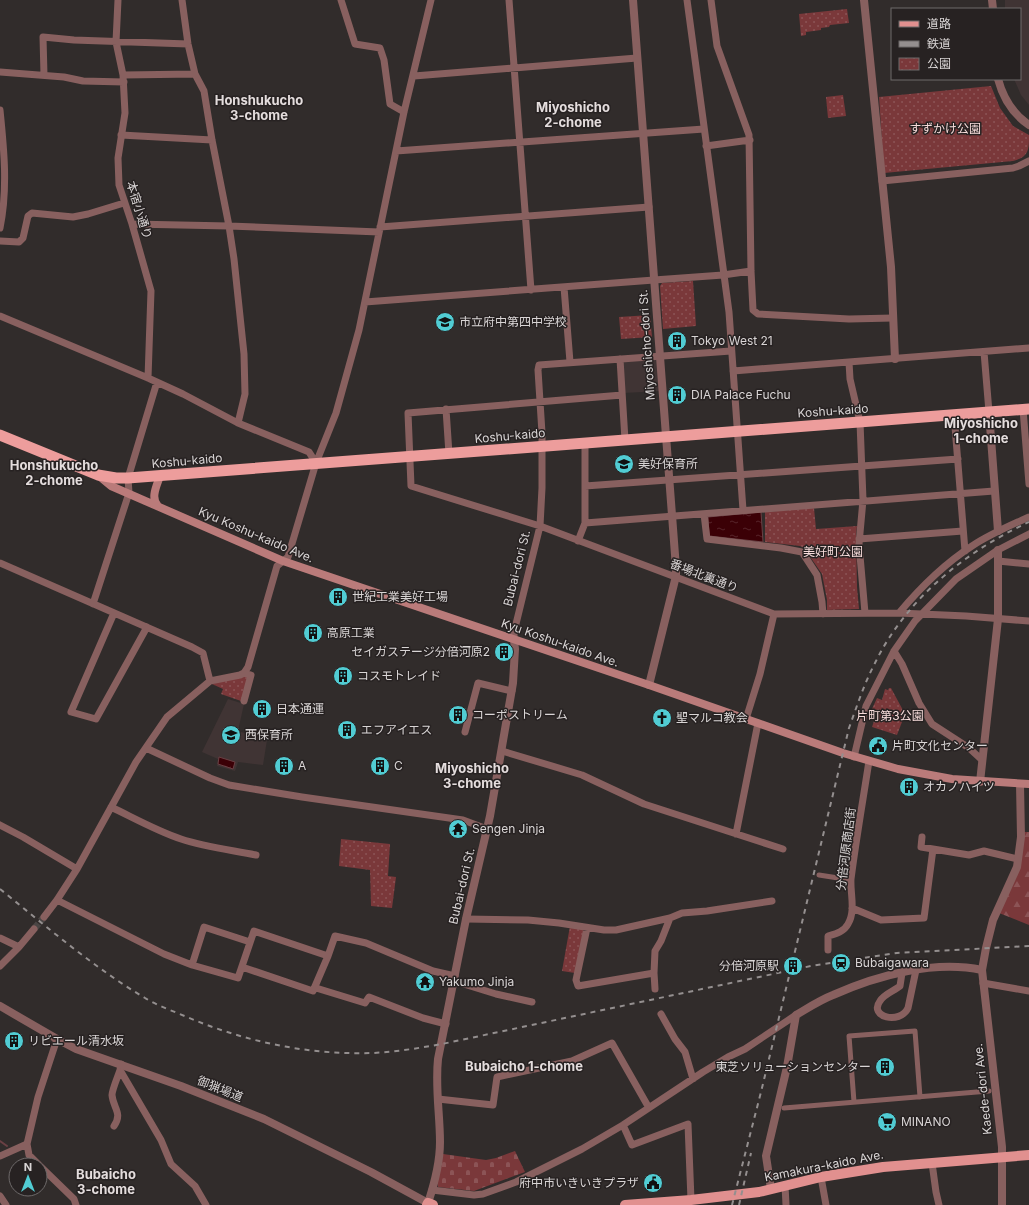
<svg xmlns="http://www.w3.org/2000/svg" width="1029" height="1205" font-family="Inter,'Noto Sans JP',sans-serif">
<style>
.built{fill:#403434}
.forest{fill:url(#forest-firs)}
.cemetery{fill:url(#cemetery-stones)}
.park{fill:url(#park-dots)}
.water{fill:url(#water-ripples);stroke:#6a4044}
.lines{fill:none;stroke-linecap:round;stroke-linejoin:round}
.stream{stroke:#6a4044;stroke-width:2}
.minor-tunnel{stroke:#4a4544;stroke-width:7;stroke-dasharray:7 3.5;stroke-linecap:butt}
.pedestrian{stroke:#88605f;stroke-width:5}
.minor{stroke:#88605f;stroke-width:7}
.tertiary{stroke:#88605f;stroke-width:8}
.secondary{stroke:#ba7b7a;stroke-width:8}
.primary{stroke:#e1908f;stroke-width:10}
.trunk{stroke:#ed9d9c;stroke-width:11}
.rail{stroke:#948f8f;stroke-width:2;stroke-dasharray:5 5;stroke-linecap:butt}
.labels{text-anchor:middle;stroke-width:3;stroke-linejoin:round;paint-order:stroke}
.park-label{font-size:12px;fill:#f7dcdb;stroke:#272222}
.street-label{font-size:12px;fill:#d9d5d5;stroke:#272222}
.poi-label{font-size:12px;fill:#d9d5d5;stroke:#272222;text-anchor:start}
.neighbourhood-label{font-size:13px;font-weight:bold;fill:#e4dddd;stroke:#272222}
</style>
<defs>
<pattern id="forest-firs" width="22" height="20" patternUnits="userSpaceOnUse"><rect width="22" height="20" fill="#7a383a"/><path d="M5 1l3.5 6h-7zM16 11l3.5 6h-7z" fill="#8c5456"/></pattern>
<pattern id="cemetery-stones" width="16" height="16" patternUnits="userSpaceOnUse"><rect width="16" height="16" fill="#7a383a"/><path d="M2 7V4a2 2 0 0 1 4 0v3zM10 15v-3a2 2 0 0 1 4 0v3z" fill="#8c5456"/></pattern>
<pattern id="park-dots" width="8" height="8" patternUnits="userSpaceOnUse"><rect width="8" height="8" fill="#7a383a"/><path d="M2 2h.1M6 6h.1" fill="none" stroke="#8c5456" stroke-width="1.8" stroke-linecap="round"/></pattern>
<pattern id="water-ripples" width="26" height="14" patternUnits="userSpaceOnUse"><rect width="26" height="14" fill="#3b0006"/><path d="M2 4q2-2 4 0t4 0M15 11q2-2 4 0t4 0" fill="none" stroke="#572429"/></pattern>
</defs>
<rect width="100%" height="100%" fill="#312c2b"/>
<path class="built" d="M1005,0H1029V105L1021,95L1014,79H1020V9H1005Z
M658,357L661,391L623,393L621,360Z
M228,699L244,704L238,731L267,740L263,765L238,762L235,771L217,766L218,759L202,752Z"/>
<path class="forest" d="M1024,832H1029V925L999,913Z"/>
<path class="cemetery" d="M515,1151L525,1172L474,1191L438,1187L437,1181L443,1154L486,1160L496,1158Z"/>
<path class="park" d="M847,9L849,23L830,25L829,27L821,28V30L806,32V35L801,36L799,14Z
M991,86L1000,108L1013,126L1029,135C1029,150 1029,157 1013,161L884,173L879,97Z
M843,95L846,116L828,118L826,97Z
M693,281L696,326L663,329L660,286L662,283Z
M650,315L652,337L621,339L619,317Z
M814,508L816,529L857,526L856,534L857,587L859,609L827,610V600L822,574L804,548L800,546L765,542V512Z
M242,675L249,676L241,701L221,694L223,689L212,684Z
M889,688H891L905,714L897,735L872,727L877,712L872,709L877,698L882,700L885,689L888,690Z
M341,839L390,844L388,876L396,877L392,908L371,906L370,870L339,866Z
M570,926L584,928L575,973L562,971Z"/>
<path class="water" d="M761,512L763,542L709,536L708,517Z
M219,757L235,762L233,769L218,764Z"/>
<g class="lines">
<path class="stream" d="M0,1141L7,1146"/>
<path class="minor-tunnel" d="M34,929L44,917"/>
<path class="pedestrian" d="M819,875L851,880
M854,1102L849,1036L915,1031L920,1097
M784,1108L989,1091"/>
<path class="minor" d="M118,0L116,42L123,75L125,113L118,158L119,185L132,224L151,291L148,378
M182,0L188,44L195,74L204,91L212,140L229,226L234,259L244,354L245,394L238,423
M341,0L355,44L380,48L384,60L390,104L404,112
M509,0L531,290
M687,0L729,312L743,510
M711,0L717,46L749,135L751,271L753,310L758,314L849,319L893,318
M0,72L64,77L83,81L124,82
M44,75L43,37L74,40L188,44
M123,75L195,74
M414,76L637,58
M0,110C4,149 8,189 0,228
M121,135L212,140
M706,146L750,140
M396,151L704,129
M882,181L1013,168L1019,166L1029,161
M132,224L229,226L379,232
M380,227L649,207
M0,241L19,242L23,238L28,216L32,213L73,217L88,214L124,203
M564,287L570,362
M365,302L654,280L723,275L751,271
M0,316L148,378L183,394L238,423L309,452L316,463
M984,352L989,412
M620,359L625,440
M849,362L850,379L860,422L863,500L859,544L865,613
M733,371L1029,348
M622,395L408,413L411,486L540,526L774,614L899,613L966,616L1029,621
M446,409L449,454
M1023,409L1029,484
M954,414L965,551
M585,486L958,459
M704,514L707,539L781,548L802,552L817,575L822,602L823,614
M585,523L994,491
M859,539L963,531
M578,541L585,523V443
M998,561L1029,564
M0,563L192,647L203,653L210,681
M93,604L129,493L128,478L157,382
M114,613L71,712L96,719L147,627
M899,613C920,588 944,564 972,546C990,534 1009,526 1029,517
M514,640V632L540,526L542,488V433L538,370L539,365L731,351
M894,651L902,664L919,703L932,724L969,748L982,760
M244,673L251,675L244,701
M746,719L760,674L774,614
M465,732L478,683L512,691
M146,748L210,778L229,785L302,797L463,820L487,829
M502,751L582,775L644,804L783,849
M854,757L866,706L894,651L915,621L956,579L998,550L1029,534
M111,807C134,818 157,831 181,839C205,847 231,850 256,855
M0,825L23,837L77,869
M736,834L758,723
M922,837L921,847L969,855L984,851L1018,859
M57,900L164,954L192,965L238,978L254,931L328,956
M852,908L881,920L924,918L933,849
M44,917L57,900L77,869L136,762L167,717L210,681L240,675L244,673L248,667L277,566L288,557L316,463L336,413L359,330L404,112L431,0
M466,919L528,920L559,923L604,930H616L670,918L682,913L707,911L772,901
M587,928L576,980L578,986L654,973
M0,938L19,947L0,966
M19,947L34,929
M828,950V936C835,934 844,932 848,924C856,911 850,893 851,879C856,840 863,800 869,761
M192,965L204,927L250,942
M242,967L313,991L328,956L335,936L366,943L433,971L455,976
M902,973L900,986C894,991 884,994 880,1001C868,1017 900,1025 908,1008L916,970
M454,981L496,994L532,1002
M983,983L1029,991
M316,988L365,1003L369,997L423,1018L446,1024
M655,989L654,973L655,951L661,941L670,918
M661,1014L675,1039L685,1052L693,1079
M121,1064L120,1070L161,1140L171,1164L195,1186L206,1205
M438,1099L493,1105L497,1077L572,1061L612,1043L649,1108
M623,1125L632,1145L688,1124L691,1200
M114,1126C123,1113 113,1108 112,1095C112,1090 118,1076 120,1070
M0,1156L27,1144
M932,1163L936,1192L939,1205
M39,1165L29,1155L27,1144L38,1097L57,1039
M40,1166L74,1199L76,1205
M821,1177L826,1205
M785,1185L786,1205
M432,1190L474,1195L483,1194L516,1182L582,1149L623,1125L703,1072L728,1057L745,1049L796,1015
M0,1196L6,1205"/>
<path class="tertiary" d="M633,0L676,568V576L649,685
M864,0L891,267L895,359
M992,0L993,9
M998,79C1003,98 1013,114 1029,125
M989,412L998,531
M980,782L998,619V550
M0,1006L57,1039L76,1049L181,1086L264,1119L371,1172L428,1203C434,1185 440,1161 440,1142C440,1115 435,1087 438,1059L466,919L490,816L513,683L515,649L514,640
M771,1189L766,1156L787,1067L796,1015C808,1008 820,1000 833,995C878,975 934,960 982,970
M1002,1205V1147L982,970L986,948L993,920L1017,867L1021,837L1020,784"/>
<path class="secondary" d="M99,476L111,486L283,561L649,685L843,753L898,769L952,779L1029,784
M158,506C150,498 157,485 160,476"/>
<path class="primary" d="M427,1205L428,1203L433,1205
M625,1205L691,1200L759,1192L821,1177L883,1167L1029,1155"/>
<path class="trunk" d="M0,435L98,475L116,478H128L1029,409"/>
<path class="rail" d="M0,889C47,927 93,967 145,998C158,1006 173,1011 187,1017C246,1042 308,1055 372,1053C396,1052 419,1048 442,1044L811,966L897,953L1029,946
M732,1205L761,1092L849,728C857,706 864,684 875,663C906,599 966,551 1029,522
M739,1205L751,1153"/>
</g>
<defs>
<g id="school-disc" transform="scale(1)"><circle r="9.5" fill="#51ccd3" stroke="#272222"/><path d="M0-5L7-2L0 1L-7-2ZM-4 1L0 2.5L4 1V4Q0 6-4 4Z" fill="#111"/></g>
<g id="building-disc" transform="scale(1)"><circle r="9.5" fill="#51ccd3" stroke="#272222"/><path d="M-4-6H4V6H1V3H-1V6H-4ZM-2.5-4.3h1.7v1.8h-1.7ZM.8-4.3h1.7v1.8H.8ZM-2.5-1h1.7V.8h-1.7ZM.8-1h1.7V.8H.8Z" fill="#111"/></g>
<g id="church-disc" transform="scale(1)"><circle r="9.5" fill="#51ccd3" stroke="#272222"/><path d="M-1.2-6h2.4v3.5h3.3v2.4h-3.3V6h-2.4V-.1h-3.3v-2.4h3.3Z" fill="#111"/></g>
<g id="civic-disc" transform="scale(1)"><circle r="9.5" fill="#51ccd3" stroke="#272222"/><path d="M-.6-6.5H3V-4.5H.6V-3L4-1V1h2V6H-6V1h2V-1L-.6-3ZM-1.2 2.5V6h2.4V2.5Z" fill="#111"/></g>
<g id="temple-disc" transform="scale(1)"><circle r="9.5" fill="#51ccd3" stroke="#272222"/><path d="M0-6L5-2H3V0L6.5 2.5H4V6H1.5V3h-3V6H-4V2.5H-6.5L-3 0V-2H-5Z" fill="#111"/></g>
<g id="station-disc" transform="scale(1)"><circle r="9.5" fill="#51ccd3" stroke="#272222"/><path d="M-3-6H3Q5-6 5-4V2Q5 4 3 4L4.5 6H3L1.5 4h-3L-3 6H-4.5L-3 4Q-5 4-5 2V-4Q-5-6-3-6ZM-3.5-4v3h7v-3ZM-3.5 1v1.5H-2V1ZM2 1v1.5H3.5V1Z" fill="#111"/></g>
<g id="supermarket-disc" transform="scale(1)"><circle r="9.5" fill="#51ccd3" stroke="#272222"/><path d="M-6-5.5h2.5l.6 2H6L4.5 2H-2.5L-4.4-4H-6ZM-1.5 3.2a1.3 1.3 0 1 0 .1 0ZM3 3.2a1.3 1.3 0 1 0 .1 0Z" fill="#111"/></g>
</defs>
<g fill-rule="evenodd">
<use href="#school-disc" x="445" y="322"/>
<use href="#building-disc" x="677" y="341"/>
<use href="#building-disc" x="677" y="395"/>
<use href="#school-disc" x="624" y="464"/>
<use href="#building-disc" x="338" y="597"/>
<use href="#building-disc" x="313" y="633"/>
<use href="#building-disc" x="504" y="652"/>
<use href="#building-disc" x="343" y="676"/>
<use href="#building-disc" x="262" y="709"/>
<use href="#building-disc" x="458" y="715"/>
<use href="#church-disc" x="662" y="718"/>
<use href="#building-disc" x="347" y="730"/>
<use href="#school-disc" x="231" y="735"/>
<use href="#civic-disc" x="878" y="746"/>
<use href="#building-disc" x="284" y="766"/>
<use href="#building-disc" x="380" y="766"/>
<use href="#building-disc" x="909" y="787"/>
<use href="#temple-disc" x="458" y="829"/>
<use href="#station-disc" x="841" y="963"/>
<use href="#building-disc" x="793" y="966"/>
<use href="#temple-disc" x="425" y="982"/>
<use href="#building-disc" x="14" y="1041"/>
<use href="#building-disc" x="885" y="1067"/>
<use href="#supermarket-disc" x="887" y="1122"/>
<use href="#civic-disc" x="653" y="1183"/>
</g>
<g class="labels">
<g class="park-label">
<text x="945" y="133">すずかけ公園</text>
<text x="833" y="556">美好町公園</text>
<text x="890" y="720">片町第3公園</text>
</g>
<g class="street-label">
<text transform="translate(139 210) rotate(73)" y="4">本宿小通り</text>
<text transform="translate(647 345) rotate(-94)" y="4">Miyoshicho-dori St.</text>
<text transform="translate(833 411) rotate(-4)" y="4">Koshu-kaido</text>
<text transform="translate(510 436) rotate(-5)" y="4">Koshu-kaido</text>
<text transform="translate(187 461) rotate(-5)" y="4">Koshu-kaido</text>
<text transform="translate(256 535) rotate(23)" y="4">Kyu Koshu-kaido Ave.</text>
<text transform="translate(517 568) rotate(-76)" y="4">Bubai-dori St.</text>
<text transform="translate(704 576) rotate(21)" y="4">番場北裏通り</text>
<text transform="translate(560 643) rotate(19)" y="4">Kyu Koshu-kaido Ave.</text>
<text transform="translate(846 849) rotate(-83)" y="4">分倍河原商店街</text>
<text transform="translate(462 886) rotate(-77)" y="4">Bubai-dori St.</text>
<text transform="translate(220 1089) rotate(22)" y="4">御猟場道</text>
<text transform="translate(983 1089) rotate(-96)" y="4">Kaede-dori Ave.</text>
<text transform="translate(824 1166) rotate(-11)" y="4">Kamakura-kaido Ave.</text>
</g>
<g class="poi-label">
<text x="459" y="326">市立府中第四中学校</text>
<text x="691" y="345">Tokyo West 21</text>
<text x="691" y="399">DIA Palace Fuchu</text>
<text x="638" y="468">美好保育所</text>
<text x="352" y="601">世紀工業美好工場</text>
<text x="327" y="637">高原工業</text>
<text x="490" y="656" text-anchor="end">セイガステージ分倍河原2</text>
<text x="357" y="680">コスモトレイド</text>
<text x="276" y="713">日本通運</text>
<text x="472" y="719">コーポストリーム</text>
<text x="676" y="722">聖マルコ教会</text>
<text x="361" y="734">エフアイエス</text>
<text x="245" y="739">西保育所</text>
<text x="892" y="750">片町文化センター</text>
<text x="298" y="770">A</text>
<text x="394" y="770">C</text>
<text x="923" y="791">オカノハイツ</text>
<text x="472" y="833">Sengen Jinja</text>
<text x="855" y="967">Bubaigawara</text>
<text x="779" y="970" text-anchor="end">分倍河原駅</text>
<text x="439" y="986">Yakumo Jinja</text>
<text x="28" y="1045">リビエール清水坂</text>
<text x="871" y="1071" text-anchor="end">東芝ソリューションセンター</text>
<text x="901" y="1126">MINANO</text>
<text x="639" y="1187" text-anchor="end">府中市いきいきプラザ</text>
</g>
<g class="neighbourhood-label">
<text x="259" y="105">Honshukucho<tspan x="259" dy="15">3-chome</tspan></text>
<text x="573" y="112">Miyoshicho<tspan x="573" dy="15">2-chome</tspan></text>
<text x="981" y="428">Miyoshicho<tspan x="981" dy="15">1-chome</tspan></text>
<text x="54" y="470">Honshukucho<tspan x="54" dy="15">2-chome</tspan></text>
<text x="472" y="773">Miyoshicho<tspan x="472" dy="15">3-chome</tspan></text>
<text x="524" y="1071">Bubaicho 1-chome</text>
<text x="106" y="1179">Bubaicho<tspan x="106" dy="15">3-chome</tspan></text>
</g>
</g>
<rect x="891" y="8" width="130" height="72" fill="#272222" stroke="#6e6a6a"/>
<rect x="899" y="21" width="20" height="6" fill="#e1908f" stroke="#6e6a6a"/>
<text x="927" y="28" font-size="12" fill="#d9d5d5">道路</text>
<rect x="899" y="41" width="20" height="6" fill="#948f8f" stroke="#6e6a6a"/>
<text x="927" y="48" font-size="12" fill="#d9d5d5">鉄道</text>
<rect x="899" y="58" width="20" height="12" fill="url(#park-dots)" stroke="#6e6a6a"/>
<text x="927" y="68" font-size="12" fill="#d9d5d5">公園</text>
<g transform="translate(28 1177)"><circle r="19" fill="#272222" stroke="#6e6a6a"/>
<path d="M0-3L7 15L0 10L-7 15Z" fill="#51ccd3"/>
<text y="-6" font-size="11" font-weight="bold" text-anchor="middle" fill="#d9d5d5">N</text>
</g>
</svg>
